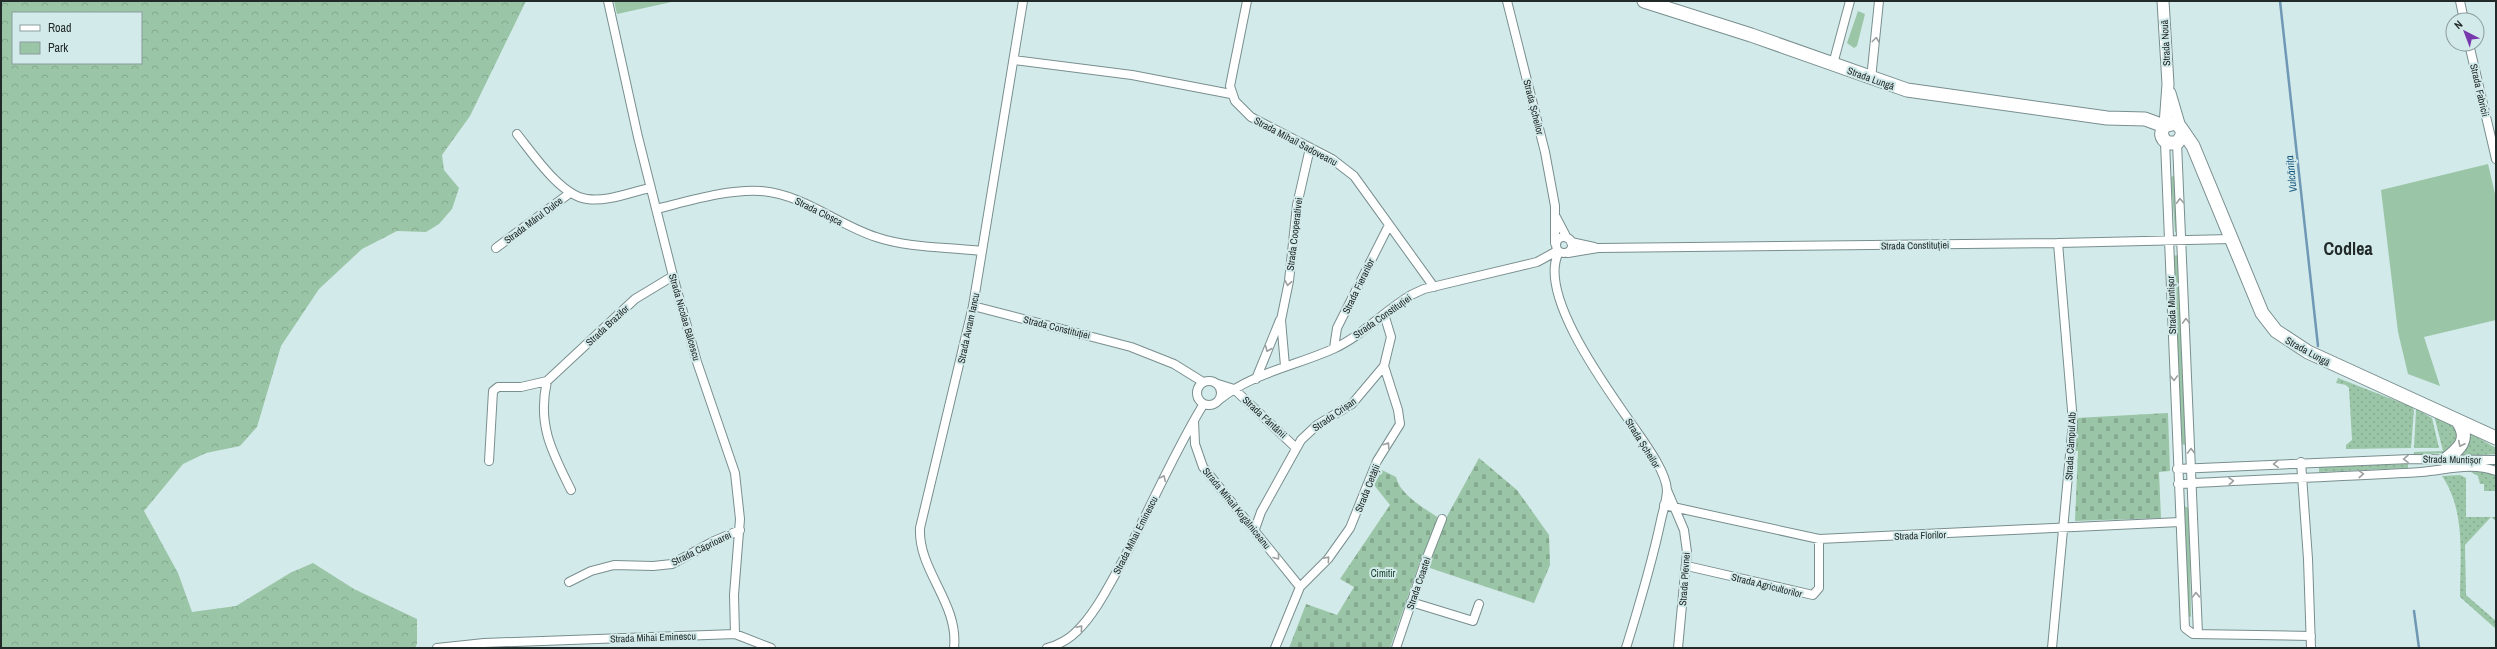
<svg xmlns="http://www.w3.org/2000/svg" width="2497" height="649" font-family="'Archivo Narrow',sans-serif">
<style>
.grass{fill:url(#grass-dots)}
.forest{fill:url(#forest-crowns);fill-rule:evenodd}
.cemetery{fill:url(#cemetery-stones)}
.green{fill:#9ac5a6}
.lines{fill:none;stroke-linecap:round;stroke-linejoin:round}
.stream{stroke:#6f98b5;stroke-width:2.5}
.minor-casing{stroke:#798e8e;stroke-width:10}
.secondary-casing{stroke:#798e8e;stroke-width:13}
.trunk-casing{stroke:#798e8e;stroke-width:15}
.minor{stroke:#fff;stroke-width:8}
.secondary{stroke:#fff;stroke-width:11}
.trunk{stroke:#fff;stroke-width:13}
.oneway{stroke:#9b9f9f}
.labels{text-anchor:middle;stroke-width:4;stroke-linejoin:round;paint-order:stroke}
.street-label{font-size:10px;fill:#212929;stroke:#d3eaea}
.park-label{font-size:10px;fill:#103c22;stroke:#d3eaea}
.water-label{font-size:11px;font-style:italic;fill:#18587f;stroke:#d3eaea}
.town-label{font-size:18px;font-weight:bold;fill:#212929;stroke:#d3eaea}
</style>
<defs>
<pattern id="grass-dots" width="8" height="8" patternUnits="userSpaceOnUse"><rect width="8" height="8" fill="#9ac5a6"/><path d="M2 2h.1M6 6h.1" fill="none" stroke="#84a98f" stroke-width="1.8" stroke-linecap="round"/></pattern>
<pattern id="forest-crowns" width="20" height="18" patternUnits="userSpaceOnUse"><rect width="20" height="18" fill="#9ac5a6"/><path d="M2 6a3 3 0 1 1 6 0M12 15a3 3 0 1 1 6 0" fill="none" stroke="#84a98f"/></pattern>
<pattern id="cemetery-stones" width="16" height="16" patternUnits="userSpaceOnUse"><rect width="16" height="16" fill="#9ac5a6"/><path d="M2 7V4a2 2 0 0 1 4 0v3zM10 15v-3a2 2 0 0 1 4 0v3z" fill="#84a98f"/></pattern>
</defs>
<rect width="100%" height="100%" fill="#d3eaea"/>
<path class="grass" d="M2338,378L2412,407L2414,410L2411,448L2346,449V445L2352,440L2349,388L2346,385L2336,383Z
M2416,409L2432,418L2439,448H2414Z
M2434,415L2454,427L2461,437L2444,453L2414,455V452L2443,451Z
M2466,431L2496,448V454L2454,457Z
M2408,464V468L2319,472V467Z
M2483,469L2496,476V491H2484V484H2480L2478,476L2471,472L2463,471Z
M2460,475L2466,478V517H2496V521L2491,517L2465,545L2466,595L2496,621V629L2460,597C2460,556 2466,511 2442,476Z"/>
<path class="forest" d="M1,1H526L470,116L442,155L444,170L459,188L452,209L439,224L426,232L397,231L362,249L319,289L281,346L257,427L240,446L206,453L183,464L144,511L178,573L192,612L236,606L290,573L313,563L354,589L417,619V644L415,648H1ZM13,13H141V63H13Z"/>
<path class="cemetery" d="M2168,413L2170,471L2159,472L2161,518L2075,521L2078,451H2074L2076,418Z
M1479,458L1517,490L1549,535L1550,565L1534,603L1427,567L1445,520Z
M1382,470L1396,477C1400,495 1424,508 1439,518L1419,564L1390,648H1289L1306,604L1337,615L1354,587L1340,579L1390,505L1374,485Z"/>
<path class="green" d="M614,1H676L617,14Z
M1858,11L1865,14L1857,46L1854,48L1847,43Z
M2488,164L2496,198V320L2424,337L2440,386L2408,374L2398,332L2381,190Z
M2175,175L2177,232H2175L2171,177Z
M2178,255L2186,444L2185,445L2181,444L2173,256Z
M2184,506L2189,508L2191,617L2188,616Z"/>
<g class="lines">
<path class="stream" d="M2280,1L2318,346
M2414,611L2419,648"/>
<g class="minor-casing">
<path id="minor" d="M608,1L638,137L673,276L697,362L735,473L740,519L734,595L735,634
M1247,1L1230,86L1235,101L1251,117L1332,159L1354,176L1434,287
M1507,1L1545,152L1555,206V243
M2460,1L2464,20
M2469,44L2496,159
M1014,60L1132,75L1231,94
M1833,64L1850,1
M1871,79L1879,1
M517,134C533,154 561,196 587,199C607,202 631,192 650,188
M2165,142L2185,628L2193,634L2311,636
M2177,143L2198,634
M656,209C689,201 727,189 761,191C805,195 836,224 876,237C908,248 947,247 981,251
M1556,217L1567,238
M1556 245a8 8 0 1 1 16 0a8 8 0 1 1-16 0Z
M1571,242L1594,247
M496,248L570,193
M1559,252C1536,294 1609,391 1633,426C1644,442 1666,471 1667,490C1667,499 1663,511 1661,520C1652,563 1639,606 1626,648
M1568,253L1598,248L2058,243L2231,239
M973,306L1131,347L1174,364L1203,382
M1334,348L1337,328L1389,225
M1285,366L1281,320L1289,281L1297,205L1310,148
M1256,379L1280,320
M1197 393a12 12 0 1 1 24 0a12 12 0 1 1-24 0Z
M547,381C537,425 552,452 571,490
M1218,384L1234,389L1295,447
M1219,400C1252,373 1295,366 1333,349C1362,336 1384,311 1411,295L1424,289L1537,262L1557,251
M1194,421L1195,444L1203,467L1300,587
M489,461L493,391L498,387H521L547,381L635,299L673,276
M2301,462L2308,559L2311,648
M2177,469L2411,459L2496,460
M2178,484C2259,479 2340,477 2421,472C2447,470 2471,462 2496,471
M1667,490L1684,530L1687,552L1678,648
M1664,505L1819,539L2180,522
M1255,529L1261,512L1301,440L1317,425L1352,404L1384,366
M1687,566L1813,595L1819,588V539
M569,582L591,571L614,565L653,566L672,564L714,541L740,530
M1411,602L1473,621L1479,604
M437,648L484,643L735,634L771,648
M954,648C959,603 918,571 920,528L973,306L1023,1
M1047,648C1058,645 1068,640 1076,632C1095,614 1108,587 1121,564C1149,511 1172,456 1203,405
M1275,648L1300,587L1328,559L1350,528L1377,461L1400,424L1398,410L1384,366L1391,337L1384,314
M1396,648L1424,565L1442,519
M2052,648L2073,422L2058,243"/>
</g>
<g class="secondary-casing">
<path id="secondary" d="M2163,1L2168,84L2165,125
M2170,93L2180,127"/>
</g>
<g class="trunk-casing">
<path id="trunk" d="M1644,1L1751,35L1907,90L2107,118L2145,119L2164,126
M2182,130V136L2177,143H2168C2161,139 2160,133 2164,126L2175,123L2180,127L2193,146L2262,313L2276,331L2308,352L2496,438
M2445,460C2459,449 2470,440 2459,423"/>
</g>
<use href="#minor" class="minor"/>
<use href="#secondary" class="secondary"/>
<use href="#trunk" class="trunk"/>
</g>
<defs><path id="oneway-chevron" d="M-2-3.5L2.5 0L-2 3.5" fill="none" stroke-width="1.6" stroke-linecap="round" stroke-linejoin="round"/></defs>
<g class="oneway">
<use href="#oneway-chevron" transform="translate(1876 40) rotate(-83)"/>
<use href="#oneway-chevron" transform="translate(2180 201) rotate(-93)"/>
<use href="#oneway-chevron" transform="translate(1288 283) rotate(100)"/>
<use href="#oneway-chevron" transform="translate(2186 321) rotate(-92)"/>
<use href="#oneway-chevron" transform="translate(1268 349) rotate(113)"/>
<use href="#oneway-chevron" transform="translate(2174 378) rotate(88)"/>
<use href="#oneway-chevron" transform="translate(2461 444) rotate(117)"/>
<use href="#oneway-chevron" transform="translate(1387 445) rotate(-57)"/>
<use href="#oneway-chevron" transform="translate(2191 451) rotate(-92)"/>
<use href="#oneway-chevron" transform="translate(2406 459) rotate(179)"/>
<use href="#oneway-chevron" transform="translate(2276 464) rotate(177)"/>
<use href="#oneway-chevron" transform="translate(2361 474) rotate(-3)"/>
<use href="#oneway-chevron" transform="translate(1163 478) rotate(-64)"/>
<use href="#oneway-chevron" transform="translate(2231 481) rotate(-3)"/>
<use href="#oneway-chevron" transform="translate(1277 557) rotate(52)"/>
<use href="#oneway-chevron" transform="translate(1327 559) rotate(-49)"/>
<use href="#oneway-chevron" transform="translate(2196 595) rotate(-92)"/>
<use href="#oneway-chevron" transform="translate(1080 628) rotate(-49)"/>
</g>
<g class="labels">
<g class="street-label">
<text transform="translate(2165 43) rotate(-93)" y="4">Strada Nouă</text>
<text transform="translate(1871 78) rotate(20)" y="4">Strada Lungă</text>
<text transform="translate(2480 90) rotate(77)" y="4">Strada Fabricii</text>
<text transform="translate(1534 107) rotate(76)" y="4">Strada Șcheilor</text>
<text transform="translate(1296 141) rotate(28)" y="4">Strada Mihail Sadoveanu</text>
<text transform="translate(819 211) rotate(26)" y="4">Strada Cloșca</text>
<text transform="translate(533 220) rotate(-37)" y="4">Strada Mărul Dulce</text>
<text transform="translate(1294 234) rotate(-83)" y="4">Strada Cooperativei</text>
<text transform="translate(1915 245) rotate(-1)" y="4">Strada Constituției</text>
<text transform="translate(1358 286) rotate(-64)" y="4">Strada Fierarilor</text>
<text transform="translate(2171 305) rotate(-92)" y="4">Strada Muntișor</text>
<text transform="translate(1382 316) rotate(-35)" y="4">Strada Constituției</text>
<text transform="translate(685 317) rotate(74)" y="4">Strada Nicolae Bălcescu</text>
<text transform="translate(607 325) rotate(-43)" y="4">Strada Brazilor</text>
<text transform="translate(1057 327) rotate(14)" y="4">Strada Constituției</text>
<text transform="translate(968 328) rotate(-78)" y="4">Strada Avram Iancu</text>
<text transform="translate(2308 351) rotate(29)" y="4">Strada Lungă</text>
<text transform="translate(1334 414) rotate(-35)" y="4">Strada Crișan</text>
<text transform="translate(1265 417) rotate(43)" y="4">Strada Fântânii</text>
<text transform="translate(1643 443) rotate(58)" y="4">Strada Șcheilor</text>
<text transform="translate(2070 446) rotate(-87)" y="4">Strada Câmpul Alb</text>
<text transform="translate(2452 459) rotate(1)" y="4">Strada Muntișor</text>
<text transform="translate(1367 488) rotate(-68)" y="4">Strada Cetății</text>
<text transform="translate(1237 508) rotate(51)" y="4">Strada Mihail Kogălniceanu</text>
<text transform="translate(1135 535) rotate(-63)" y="4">Strada Mihai Eminescu</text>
<text transform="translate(1920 535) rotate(-2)" y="4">Strada Florilor</text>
<text transform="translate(701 548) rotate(-26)" y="4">Strada Căprioarei</text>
<text transform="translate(1684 579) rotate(-86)" y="4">Strada Plevnei</text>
<text transform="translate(1418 583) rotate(-71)" y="4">Strada Coastei</text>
<text transform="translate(1767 585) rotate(14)" y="4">Strada Agricultorilor</text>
<text transform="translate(653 637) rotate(-2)" y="4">Strada Mihai Eminescu</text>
</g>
<g class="park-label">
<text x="1383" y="577">Cimitir</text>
</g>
<g class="water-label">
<text transform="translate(2291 174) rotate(-96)" y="4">Vulcănița</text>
</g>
<g class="town-label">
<text x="2348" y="255">Codlea</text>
</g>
</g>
<rect width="2497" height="649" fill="none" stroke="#212929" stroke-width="4"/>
<rect x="12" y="12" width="130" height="52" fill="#d3eaea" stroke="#8c9d9d"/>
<rect x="20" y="25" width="20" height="6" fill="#ffffff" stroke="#8c9d9d"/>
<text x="48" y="32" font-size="12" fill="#212929">Road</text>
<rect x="20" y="42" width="20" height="12" fill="#9ac5a6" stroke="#8c9d9d"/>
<text x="48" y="52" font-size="12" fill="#212929">Park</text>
<g transform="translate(2465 32) rotate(318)"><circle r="19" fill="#d3eaea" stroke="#8c9d9d"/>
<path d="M0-3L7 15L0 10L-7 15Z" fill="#7838ad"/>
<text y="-6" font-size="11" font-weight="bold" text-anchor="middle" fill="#212929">N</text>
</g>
</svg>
